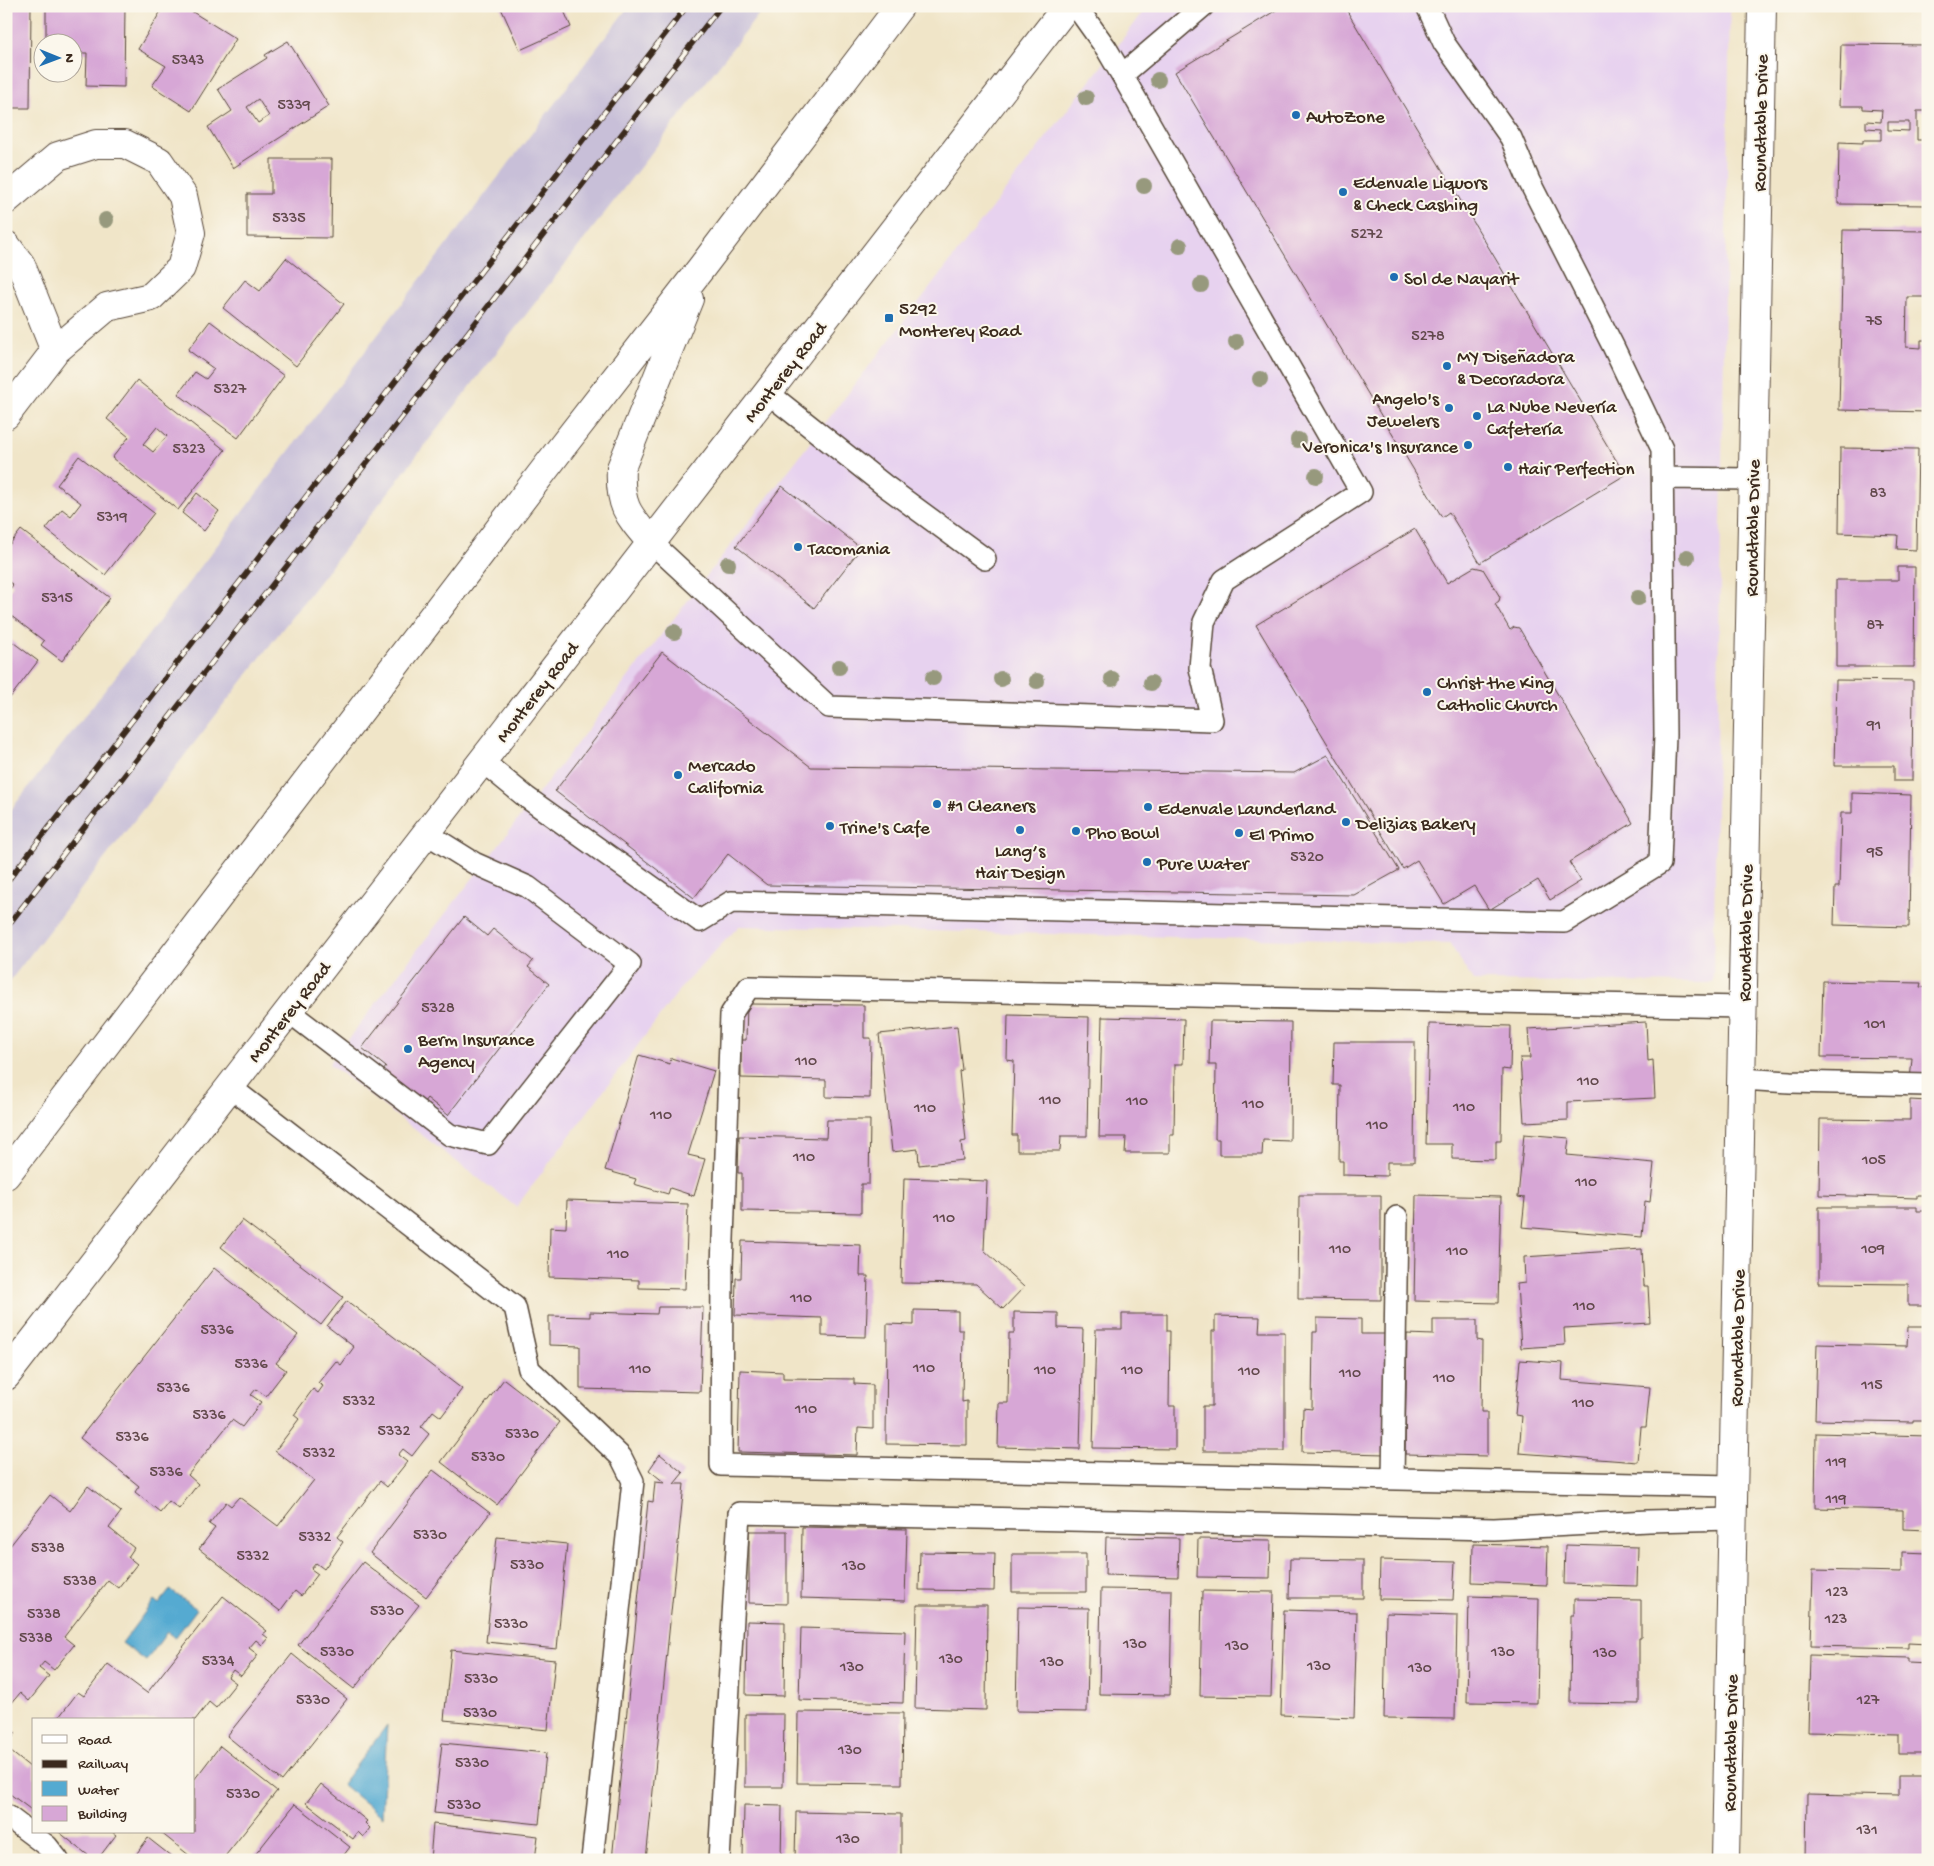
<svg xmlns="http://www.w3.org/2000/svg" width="1934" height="1866" font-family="'Gochi Hand',sans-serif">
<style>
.built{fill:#e7d2ef}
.industrial{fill:#c8bfd8}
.water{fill:#54aad1;stroke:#486a78}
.building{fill:#d7a7d6;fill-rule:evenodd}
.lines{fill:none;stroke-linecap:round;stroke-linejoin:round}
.lane-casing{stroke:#564638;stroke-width:24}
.street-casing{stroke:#564638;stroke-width:30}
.primary-casing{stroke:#564638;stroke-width:30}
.lane{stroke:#fff;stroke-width:21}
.street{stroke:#fff;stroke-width:28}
.primary{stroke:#fff;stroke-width:28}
.rail-casing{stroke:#3b2a1e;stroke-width:5.5}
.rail{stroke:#fbf7ec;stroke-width:4;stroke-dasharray:11;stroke-linecap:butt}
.tree{fill:#97997d}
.poi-dot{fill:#1f6fb2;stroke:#fbf7ec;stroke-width:2}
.labels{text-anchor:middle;stroke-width:4;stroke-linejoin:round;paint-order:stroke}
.number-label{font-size:16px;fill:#62494c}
.poi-label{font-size:19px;fill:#3b2a1e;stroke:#fbf7ec;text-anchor:start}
.street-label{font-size:19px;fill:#3b2a1e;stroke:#fbf7ec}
</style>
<rect width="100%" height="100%" fill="#fbf7ec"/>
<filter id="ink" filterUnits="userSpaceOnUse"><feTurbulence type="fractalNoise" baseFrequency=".02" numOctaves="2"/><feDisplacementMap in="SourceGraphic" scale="10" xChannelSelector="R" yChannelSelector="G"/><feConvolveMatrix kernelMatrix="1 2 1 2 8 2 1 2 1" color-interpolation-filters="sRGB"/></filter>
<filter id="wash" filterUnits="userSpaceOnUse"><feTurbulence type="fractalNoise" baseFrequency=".0096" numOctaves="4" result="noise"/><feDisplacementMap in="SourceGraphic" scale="20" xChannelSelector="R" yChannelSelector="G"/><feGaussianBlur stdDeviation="1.12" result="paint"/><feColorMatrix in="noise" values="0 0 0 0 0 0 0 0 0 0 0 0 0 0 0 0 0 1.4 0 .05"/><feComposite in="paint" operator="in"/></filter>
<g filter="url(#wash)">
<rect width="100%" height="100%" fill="#f0e5c8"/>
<path class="built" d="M1148,6H1730L1713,983L1473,981L1450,944L739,926L684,984L516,1207L329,1064Z"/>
<path class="industrial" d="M629,6H765L6,986V816L160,620Z"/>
<path class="water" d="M170,1590L197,1609L175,1638L167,1632L146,1661L122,1643L154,1600L159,1604Z
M387,1725L382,1817L342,1784Z"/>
<g id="blocks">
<path class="building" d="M6,6H31L30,108H6Z
M46,6H125L124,87L86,86L87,53H75V66H72V42H46Z
M164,6H183L236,39L191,111L152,86L166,66L138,49Z
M500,6H562L571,27L520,50Z
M1283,6H1344L1625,475L1480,563L1449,512L1442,517L1175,72Z
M288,41L329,106L233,168L208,127L232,111L218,89L267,58L265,55ZM258,99L269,116L258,123L247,107Z
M1841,44L1928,45V111H1917V140H1928V205L1838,204L1839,142L1863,143V140H1881V129L1866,128V121L1881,122L1882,110L1863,109V106H1839ZM1888,122H1909V131L1888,130Z
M271,159H332L331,238L247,237V194H271Z
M1843,230L1928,231V297H1907L1906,347L1921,348V340H1928V412L1839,410Z
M286,258L344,304L296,366L223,308L245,280L260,291Z
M210,321L284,376L238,438L178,394L195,372L206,379L214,369L188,350Z
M137,380L225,450L178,510L112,458L129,437L107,419ZM157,427L167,436L153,452L143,444Z
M1840,448L1918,449L1916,550L1897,549L1898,535L1839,533Z
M79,456L154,513L105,575L46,529L62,509L71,516L81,503L57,485Z
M782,486L861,548L814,608L736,546Z
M197,493L219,511L204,531L182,513Z
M1415,529L1447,583L1474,567L1483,569L1500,597L1499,601L1495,604L1510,630L1514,627L1519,628L1633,823L1569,862L1581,881L1550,900L1538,880L1489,910L1474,886L1444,904L1417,860L1403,869L1256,625Z
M21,530L110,598L62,661L41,645L44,641L6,612V594L13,585L6,579V549Z
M1898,567H1915L1914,667H1836V580H1898Z
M6,637L38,661L6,703Z
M662,652L811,767L1294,773L1328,755L1399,870L1354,895L767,885L728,854L694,898L555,791Z
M1836,680L1913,681L1912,781H1894V766H1834Z
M1852,793L1911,795L1909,927L1834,925L1835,887H1839L1841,813H1852Z
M464,917L487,936L493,929L533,961L528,967L549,984L448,1115L427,1098L421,1106L380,1075L386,1067L362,1048Z
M1823,981L1921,983L1920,987L1928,988V1081H1910L1912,1058L1821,1057Z
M747,1004L864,1005V1038H871L870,1098L826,1097V1080L741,1078V1040H746Z
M1008,1015L1089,1017L1087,1136H1061L1060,1151H1017V1135H1012L1014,1061L1007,1060Z
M1102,1017L1184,1019L1183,1064H1175L1174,1135H1170V1153H1125L1126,1137H1099Z
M1210,1021L1291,1022L1290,1141L1263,1140L1262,1155H1219V1139H1215L1216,1065H1209Z
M1646,1022L1648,1061L1653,1060L1655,1098L1568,1102V1120L1524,1122L1520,1058H1530L1528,1029Z
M1429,1024L1511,1026L1510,1070L1502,1069L1501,1141H1496V1160L1452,1159V1144H1426Z
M957,1026L962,1070L959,1071L966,1141L961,1142L963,1160L919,1165L918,1149L892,1152L879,1034Z
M1334,1042H1415L1414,1162H1387V1176L1343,1175V1161H1339L1340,1085H1333Z
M639,1055L670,1064L671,1058L714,1071L688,1155L705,1159L694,1196L670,1188L668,1194L634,1184L636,1179L605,1170Z
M1910,1100L1928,1101V1195H1917V1198L1819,1195L1820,1119L1910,1120Z
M827,1120H870L869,1184H861V1213L742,1211V1173H738L739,1136L826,1138Z
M1524,1134L1569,1138L1567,1155L1654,1163L1650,1202L1645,1201L1642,1237L1522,1227L1525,1198L1518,1197Z
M904,1178L987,1181L984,1250L1024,1287L1003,1309L976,1284L901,1283Z
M1299,1195H1381V1300L1298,1299Z
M1416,1195L1501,1197L1498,1303L1414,1301Z
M567,1200L688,1204L685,1289L639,1288V1280L549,1277L550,1227L566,1228Z
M1819,1207H1917V1211H1928V1306H1908V1284L1819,1283Z
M242,1220L343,1297L321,1325L221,1247Z
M742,1241L861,1245L860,1276H868L866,1337L822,1336V1318L735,1315L736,1278H741Z
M1642,1249L1644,1286H1648L1650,1323L1564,1328L1565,1345L1521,1348L1517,1284L1525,1283L1524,1257Z
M214,1268L298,1335L276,1363L286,1370L266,1396L256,1389L251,1395L261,1402L242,1427L232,1420L188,1475L198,1484L179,1509L169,1501L160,1512L135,1492L139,1486L80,1438Z
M347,1301L462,1389L441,1417L433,1411L421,1427L429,1434L412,1456L403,1449L398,1455L407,1462L387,1487L380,1481L337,1537L343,1542L324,1569L316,1563L311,1569L318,1574L301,1596L295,1591L280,1611L199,1549L215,1528L209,1524L226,1502L231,1506L239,1497L278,1526L314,1480L275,1451L299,1419L294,1415L313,1389L318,1393L323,1386L318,1383L336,1361L341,1365L354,1347L327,1326Z
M658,1307H703L700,1392L580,1389V1346L549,1345V1316L590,1317V1312L657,1314Z
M914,1310L958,1311V1330H963L962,1402L967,1401V1445L886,1444L887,1324L914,1325Z
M1014,1312L1058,1313V1328L1083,1329L1080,1449L998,1447L999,1403H1008L1009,1333H1014Z
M1122,1314H1167V1331H1170L1169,1406H1175V1449L1093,1448L1096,1329H1122Z
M1215,1316L1260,1317L1259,1332H1285V1451H1203V1406H1212V1331H1215Z
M1317,1318L1361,1319V1334H1388L1386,1454L1302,1452L1303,1408L1312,1409L1313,1332H1317Z
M1433,1320H1477V1340L1482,1341L1481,1412H1487V1456L1405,1454L1407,1334L1433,1335Z
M1908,1326H1928V1420H1913V1422L1815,1420L1817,1344L1907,1346Z
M1520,1360L1563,1363L1562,1380L1650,1387L1646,1427H1641L1638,1462L1519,1453L1522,1416L1515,1415Z
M740,1370L783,1372V1378L854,1379V1384L873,1385V1429L858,1428L857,1455L738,1452Z
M504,1379L560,1422L497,1505L441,1462Z
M1816,1433L1928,1436V1530L1903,1529V1510L1815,1508Z
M660,1454L683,1473L674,1484H684L646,1860H612L648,1501L653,1502L655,1482L665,1483L649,1470Z
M433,1470L490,1513L426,1597L370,1553Z
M88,1486L121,1512L109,1528L134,1548L128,1557L137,1564L118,1588L108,1580L64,1637L74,1645L54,1670L44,1662L39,1668L49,1676L29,1701L20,1693L6,1710V1551L50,1495L70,1511Z
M802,1527L907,1529L905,1601L801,1598Z
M749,1531H787V1604L749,1603Z
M497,1537L567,1544L557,1649L486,1642Z
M1106,1537L1179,1538L1178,1577L1105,1575Z
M1198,1539L1271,1540L1270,1578L1197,1577Z
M1473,1544L1548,1546L1547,1585L1472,1582Z
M1565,1545L1638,1547L1637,1586L1564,1584Z
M920,1552L995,1553L994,1591L919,1590Z
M1902,1552L1928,1553V1644L1908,1643V1648L1811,1646L1813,1570L1902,1572Z
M1012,1554H1086V1592H1012Z
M1290,1559L1363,1560V1598H1289Z
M1380,1560L1455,1562L1453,1600L1379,1599Z
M363,1562L419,1605L354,1689L298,1645Z
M1101,1589L1172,1590L1170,1695L1099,1694Z
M1202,1591L1274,1592L1271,1697L1200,1696Z
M223,1596L267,1631L263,1634L268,1638L262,1645L256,1640L249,1648L258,1655L241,1676L233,1670L228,1677L236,1683L216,1708L209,1702L195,1720H62L59,1717L78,1692L84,1696L108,1664L147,1693Z
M1469,1596L1539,1598L1537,1703L1467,1702Z
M1574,1599L1641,1600V1638H1639V1704L1570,1703L1571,1615H1574Z
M917,1605H987L986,1710L915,1708Z
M1018,1607L1089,1608L1087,1712L1016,1711Z
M1284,1610L1357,1612L1354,1718L1281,1715Z
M1386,1613L1457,1615L1455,1719L1384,1718Z
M747,1621L785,1622L784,1696L746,1695Z
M801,1628L905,1631L903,1703L799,1700Z
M451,1650L555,1660L548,1730L444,1720Z
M292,1654L347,1699L282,1781L227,1736Z
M1810,1655L1908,1658V1662L1928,1663V1754H1899V1734L1808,1732Z
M798,1712L903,1713L902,1784L797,1783Z
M745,1714H784L783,1787H745Z
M6,1726L16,1733L6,1746Z
M442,1743L546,1753L539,1824L434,1813Z
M220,1746L277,1791L222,1860H195L160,1832H194V1780Z
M6,1748L30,1767L34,1763V1812L6,1791Z
M1898,1776H1928V1860H1806L1807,1794L1898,1796Z
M321,1784L367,1821L365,1823L370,1828L363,1837L358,1832L353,1839L306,1803Z
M295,1804L350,1847L340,1860H251Z
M744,1805L782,1806L781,1860H743Z
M796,1812L901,1814V1860H795Z
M433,1824L538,1836L535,1860H430Z
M59,1832H112L116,1835L97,1860H94Z
M148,1838L176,1860H132Z"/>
</g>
</g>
<g filter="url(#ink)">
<use href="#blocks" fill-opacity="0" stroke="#564638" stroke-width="1"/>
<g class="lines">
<g class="lane-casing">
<path id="lane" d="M1122,75L1203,6
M768,393L884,485L985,559
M1663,478L1752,479
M651,542L829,707L1212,720L1200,668L1204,622L1224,580L1361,492L1122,75L1106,48L1076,6
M482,761L526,797L700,921L731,902L1564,922L1660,863L1665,735L1662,449L1613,346L1529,181L1511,138L1444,43L1427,6
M288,1011L450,1135L488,1144L630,964L528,887L474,863L426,833
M1741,1079L1790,1082L1928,1085
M230,1087L515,1307L529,1369L621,1457L633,1481L592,1860
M1393,1479L1397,1217
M1733,1486L721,1465L722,1267L731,1014L749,987L1742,1007
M6,1815L47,1846L58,1860
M719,1860L739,1513L1494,1529L1648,1521L1733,1519"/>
</g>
<g class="street-casing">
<path id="street" d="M6,200L58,156L96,144H125L159,161L183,196L191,233L181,268L151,297L107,307L55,351
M6,245L21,265L55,351L6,415
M1726,1860L1762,6"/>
</g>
<g class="primary-casing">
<path id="primary" d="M651,542C628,515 619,506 621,468L689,299
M6,1175L558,452L702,267L900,6
M6,1376L1067,6"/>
</g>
<use href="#lane" class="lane"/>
<use href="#street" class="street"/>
<use href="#primary" class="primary"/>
<g class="rail-casing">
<path id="rail" d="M6,883L687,6
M6,928L721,6"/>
</g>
<use href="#rail" class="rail"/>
</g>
<g class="tree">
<circle cx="1158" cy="80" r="8"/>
<circle cx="1086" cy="98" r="8"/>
<circle cx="1144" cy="186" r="8"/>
<circle cx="106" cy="220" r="8"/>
<circle cx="1180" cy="246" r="8"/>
<circle cx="1201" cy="285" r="8"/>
<circle cx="1236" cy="342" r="8"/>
<circle cx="1260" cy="379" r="8"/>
<circle cx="1298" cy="440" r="8"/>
<circle cx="1316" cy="476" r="8"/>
<circle cx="1687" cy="557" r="8"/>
<circle cx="728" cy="564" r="8"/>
<circle cx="1638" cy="598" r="8"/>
<circle cx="674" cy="632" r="8"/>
<circle cx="839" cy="667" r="8"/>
<circle cx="933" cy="678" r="8"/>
<circle cx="1001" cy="679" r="8"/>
<circle cx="1112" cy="679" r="8"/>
<circle cx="1037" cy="681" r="8"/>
<circle cx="1151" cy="683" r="8"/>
</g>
</g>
<g class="poi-dot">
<circle cx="1296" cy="115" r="5"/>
<circle cx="1343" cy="192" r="5"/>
<circle cx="1394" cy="277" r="5"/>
<rect x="884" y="313" width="10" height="10" rx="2.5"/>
<circle cx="1447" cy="366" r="5"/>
<circle cx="1449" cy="408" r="5"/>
<circle cx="1477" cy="416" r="5"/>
<circle cx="1468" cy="445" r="5"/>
<circle cx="1508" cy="467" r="5"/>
<circle cx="798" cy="547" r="5"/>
<circle cx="1427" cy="692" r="5"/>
<circle cx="678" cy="775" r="5"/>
<circle cx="937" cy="804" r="5"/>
<circle cx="1148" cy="807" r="5"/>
<circle cx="1346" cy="822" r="5"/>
<circle cx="830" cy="826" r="5"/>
<circle cx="1020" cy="830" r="5"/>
<circle cx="1076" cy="831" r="5"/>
<circle cx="1239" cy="833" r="5"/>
<circle cx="1147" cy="862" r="5"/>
<circle cx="408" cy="1049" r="5"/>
</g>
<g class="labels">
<g class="number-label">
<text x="188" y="64">5343</text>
<text x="294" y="109">5339</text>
<text x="289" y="222">5335</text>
<text x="1367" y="238">5272</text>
<text x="1874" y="325">75</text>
<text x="1428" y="340">5278</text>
<text x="230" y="393">5327</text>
<text x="189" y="453">5323</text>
<text x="1878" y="497">83</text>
<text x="112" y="521">5319</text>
<text x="57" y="602">5315</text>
<text x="1875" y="629">87</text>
<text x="1874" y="729">91</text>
<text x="1875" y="856">95</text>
<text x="1307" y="861">5320</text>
<text x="438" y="1012">5328</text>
<text x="1875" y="1028">101</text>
<text x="806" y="1065">110</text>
<text x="1588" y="1085">110</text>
<text x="1050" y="1104">110</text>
<text x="1137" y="1105">110</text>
<text x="1253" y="1108">110</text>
<text x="1464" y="1111">110</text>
<text x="925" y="1112">110</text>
<text x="661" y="1119">110</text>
<text x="1377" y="1129">110</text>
<text x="804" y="1161">110</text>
<text x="1874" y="1164">105</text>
<text x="1586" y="1186">110</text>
<text x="944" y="1222">110</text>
<text x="1340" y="1253">110</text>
<text x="1873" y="1253">109</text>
<text x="1457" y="1255">110</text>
<text x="618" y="1258">110</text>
<text x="801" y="1302">110</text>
<text x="1584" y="1310">110</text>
<text x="217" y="1334">5336</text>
<text x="251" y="1368">5336</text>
<text x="924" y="1372">110</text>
<text x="640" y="1373">110</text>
<text x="1045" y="1374">110</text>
<text x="1132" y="1374">110</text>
<text x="1249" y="1375">110</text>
<text x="1350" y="1377">110</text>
<text x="1444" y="1382">110</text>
<text x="1872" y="1389">115</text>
<text x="173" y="1392">5336</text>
<text x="359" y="1405">5332</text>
<text x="1583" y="1407">110</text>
<text x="806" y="1413">110</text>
<text x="209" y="1419">5336</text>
<text x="394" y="1435">5332</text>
<text x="522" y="1438">5330</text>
<text x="132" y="1441">5336</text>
<text x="319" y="1457">5332</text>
<text x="488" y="1461">5330</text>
<text x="1836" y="1466">119</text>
<text x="166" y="1476">5336</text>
<text x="1836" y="1503">119</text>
<text x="430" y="1539">5330</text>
<text x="315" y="1541">5332</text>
<text x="48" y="1552">5338</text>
<text x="253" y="1560">5332</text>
<text x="527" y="1569">5330</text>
<text x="854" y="1570">130</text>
<text x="80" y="1585">5338</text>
<text x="1837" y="1596">123</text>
<text x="387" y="1615">5330</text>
<text x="44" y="1618">5338</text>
<text x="1836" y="1623">123</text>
<text x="511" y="1628">5330</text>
<text x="36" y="1642">5338</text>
<text x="1135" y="1648">130</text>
<text x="1237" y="1650">130</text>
<text x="337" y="1656">5330</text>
<text x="1503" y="1656">130</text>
<text x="1605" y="1657">130</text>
<text x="951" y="1663">130</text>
<text x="218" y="1665">5334</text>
<text x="1052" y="1666">130</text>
<text x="1319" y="1670">130</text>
<text x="852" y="1671">130</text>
<text x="1420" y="1672">130</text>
<text x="481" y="1683">5330</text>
<text x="313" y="1704">5330</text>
<text x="1868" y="1704">127</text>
<text x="480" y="1717">5330</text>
<text x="850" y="1754">130</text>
<text x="472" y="1767">5330</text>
<text x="243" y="1798">5330</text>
<text x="464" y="1809">5330</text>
<text x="1867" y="1834">131</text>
<text x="848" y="1843">130</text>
</g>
<g class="poi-label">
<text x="1306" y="122">AutoZone</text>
<text x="1353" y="188">Edenvale Liquors<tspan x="1353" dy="22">&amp; Check Cashing</tspan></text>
<text x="1404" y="284">Sol de Nayarit</text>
<text x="899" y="314">5292<tspan x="899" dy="22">Monterey Road</tspan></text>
<text x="1457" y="362">MY Diseñadora<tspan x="1457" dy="22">&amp; Decoradora</tspan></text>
<text x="1439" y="404" text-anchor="end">Angelo's<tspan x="1439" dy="22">Jewelers</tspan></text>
<text x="1487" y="412">La Nube Nevería<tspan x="1487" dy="22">Cafetería</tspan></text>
<text x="1458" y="452" text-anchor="end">Veronica's Insurance</text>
<text x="1518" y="474">Hair Perfection</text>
<text x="808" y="554">Tacomania</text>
<text x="1437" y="688">Christ the King<tspan x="1437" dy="22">Catholic Church</tspan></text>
<text x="688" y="771">Mercado<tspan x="688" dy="22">California</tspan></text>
<text x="947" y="811">#1 Cleaners</text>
<text x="1158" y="814">Edenvale Launderland</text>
<text x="1356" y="829">Delizias Bakery</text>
<text x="840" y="833">Trine's Cafe</text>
<text x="1086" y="838">Pho Bowl</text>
<text x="1249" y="840">El Primo</text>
<text x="1020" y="856" text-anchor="middle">Lang’s<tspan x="1020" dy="22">Hair Design</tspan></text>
<text x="1157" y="869">Pure Water</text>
<text x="418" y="1045">Berm Insurance<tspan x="418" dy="22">Agency</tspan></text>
</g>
<g class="street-label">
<text transform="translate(1759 123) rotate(-89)" y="7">Roundtable Drive</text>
<text transform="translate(784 371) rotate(-52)" y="7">Monterey Road</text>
<text transform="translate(1751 528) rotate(-89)" y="7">Roundtable Drive</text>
<text transform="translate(536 691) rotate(-52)" y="7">Monterey Road</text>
<text transform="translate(1744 933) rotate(-89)" y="7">Roundtable Drive</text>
<text transform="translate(288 1011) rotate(-52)" y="7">Monterey Road</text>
<text transform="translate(1736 1338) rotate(-89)" y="7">Roundtable Drive</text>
<text transform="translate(1729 1743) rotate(-89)" y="7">Roundtable Drive</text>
</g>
</g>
<rect width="1934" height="1866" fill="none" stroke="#fbf7ec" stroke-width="25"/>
<rect x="32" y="1718" width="162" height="115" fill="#fbf7ec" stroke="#aea59a"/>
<rect x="42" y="1735" width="25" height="8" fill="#ffffff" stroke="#aea59a"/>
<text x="78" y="1744" font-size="15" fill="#3b2a1e">Road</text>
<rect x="42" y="1760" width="25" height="8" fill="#3b2a1e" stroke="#aea59a"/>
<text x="78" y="1768" font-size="15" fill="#3b2a1e">Railway</text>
<rect x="42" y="1781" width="25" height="15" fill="#54aad1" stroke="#aea59a"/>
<text x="78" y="1794" font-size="15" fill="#3b2a1e">Water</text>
<rect x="42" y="1806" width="25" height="15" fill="#d7a7d6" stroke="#aea59a"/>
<text x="78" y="1818" font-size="15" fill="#3b2a1e">Building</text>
<g transform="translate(58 58) rotate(91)"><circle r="24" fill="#fbf7ec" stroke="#aea59a"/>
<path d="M0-4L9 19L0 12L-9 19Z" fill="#1f6fb2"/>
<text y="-8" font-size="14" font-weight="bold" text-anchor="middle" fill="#3b2a1e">N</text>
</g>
</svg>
